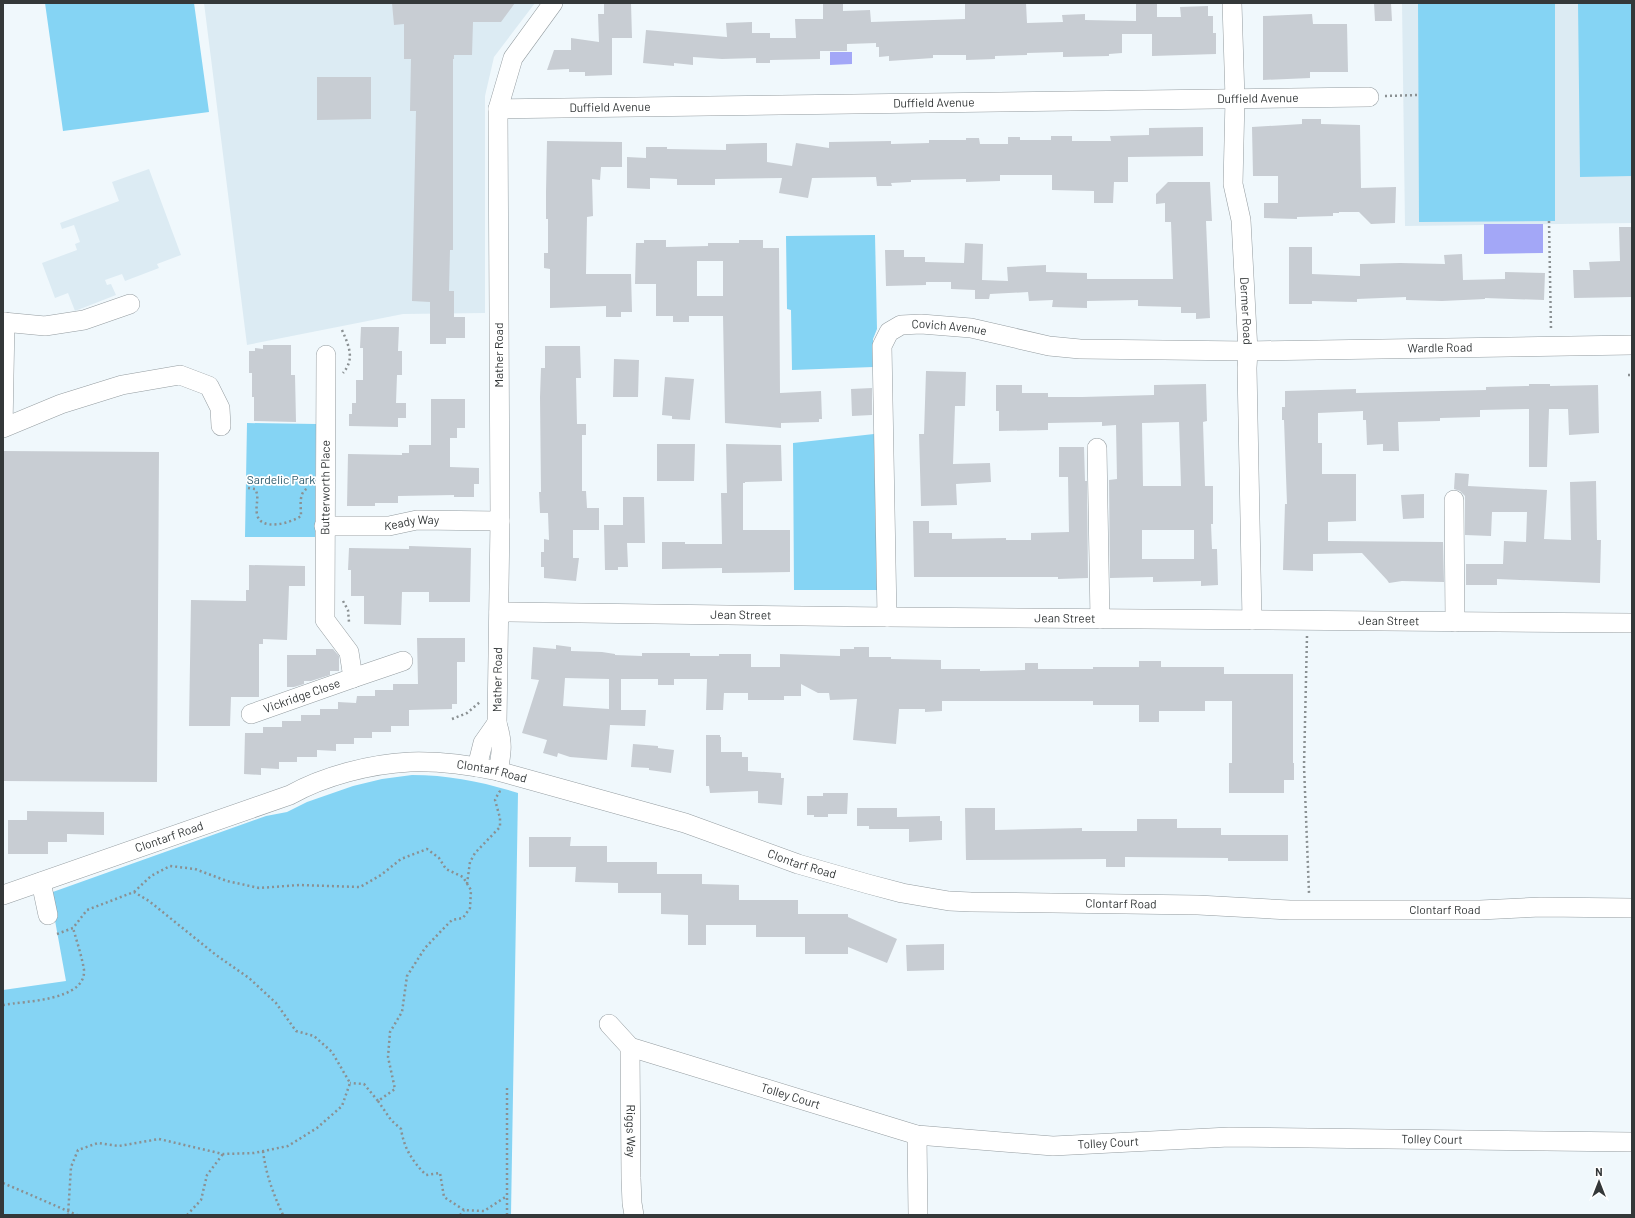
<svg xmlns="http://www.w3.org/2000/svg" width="1635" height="1218" font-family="Barlow,sans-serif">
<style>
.built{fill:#dcebf3}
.green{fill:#85d4f4}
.water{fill:#a3a7f7}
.building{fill:#c8cdd3;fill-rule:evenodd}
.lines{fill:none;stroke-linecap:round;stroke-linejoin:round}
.minor-casing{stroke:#949ca0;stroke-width:20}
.path{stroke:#8a9092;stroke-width:2.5;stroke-dasharray:2 3;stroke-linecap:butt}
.minor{stroke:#fff;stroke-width:19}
.labels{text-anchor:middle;stroke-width:3.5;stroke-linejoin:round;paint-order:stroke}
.street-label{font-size:12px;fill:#343839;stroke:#fff}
.park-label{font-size:12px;fill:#2b596b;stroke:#fff}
</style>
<rect width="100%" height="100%" fill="#f0f8fc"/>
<path class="built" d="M204,3H535L494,57L485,96V313L403,314L247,345Z
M1402,3H1632V223L1405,226Z
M149,169L181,255L157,264L159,268L125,281L122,274L105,280L107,285L111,284L116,295L75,311L68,293L55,298L42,263L77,250L75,244L80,242L74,225L62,229L60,223L119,201L112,182Z"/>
<path class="green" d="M45,3H194L209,112L63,131Z
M1418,3H1555V221L1419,222Z
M1578,3H1632V176L1580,177Z
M875,235L877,329L873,339V367L792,370L791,310L787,309L786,236Z
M247,423L316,424L315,537H245Z
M874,434L877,590H794L793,443Z
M412,775C449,775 483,782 518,793L511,1215H3V990L66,981L50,893L266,816L287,812L307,802L353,786L382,779Z"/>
<path class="water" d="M830,52H852V64L830,65Z
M1484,224H1543V253L1484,254Z"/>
<path class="building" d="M392,3H515L501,22H473L472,55H454V59H453V250H450L449,291H454V317H465V338H446V344H430V302L412,301L416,111H410L411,59H404V24L394,25Z
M604,3H631L632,38H612V75L585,76V72H569V69L547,70L554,50H571V38L599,42L598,14H604Z
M823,3H843V11L870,10L871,22L965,19V3H1026L1027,23L1063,22L1062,15L1085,14V20L1136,21V3H1157V17H1181L1180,7L1208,6V16H1213V33H1216V54L1152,56V34H1122V53L1109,54V56L1063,57V52L1027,53V55L995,56V59L966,60V55H933V58L889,61V56L879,57V47H876V43L847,44V51H820V59L770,60V63H756V58L722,59L693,57V65L674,63V66L643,63L646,30L727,37L726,23L752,22V33H770V38H796L795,19H823Z
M1374,3H1391L1392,21H1375Z
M1312,14L1313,24H1347L1348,72H1310V78L1263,80V16Z
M317,77H371V119L317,120Z
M1302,119H1321V124L1360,125L1361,188L1396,187L1395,223L1371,224L1359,212H1339V213H1333V216L1297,217V219L1264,218V203H1278V176H1253L1252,127L1302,124Z
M1203,127V156L1128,157V182H1114L1113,203H1094V191L1052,190V175H1000V181L966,182V179L911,180V182L891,183L892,186H877L876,177L812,178L808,198L779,193L782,178L715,179V185H677V179L650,178V189L627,188V157L646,158V147H667V149L726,150V144L767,143V162L792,166L796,143L829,148V142L891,141V144L929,143V140H966V138H979L980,144H1008V137H1020V140H1051V136H1072V141H1111L1110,136L1149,135V128Z
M547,141L622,142V167H601L600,180L592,179L593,216L587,217L586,274H631L632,312H621V317H606V306L550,308V269L544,268V253H548V219H546V192Z
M1168,182H1210L1212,221H1206L1210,318L1196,319V313H1181V307L1138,306V300L1087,301V308L1052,307L1053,300L1029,301L1028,292L990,294L989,299H975V290L951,289V282H926V285L886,286L885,250H904V257H925V262L964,263L965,243L983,244L982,280L1008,281L1007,267L1046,265V272L1087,273V279H1173L1171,222H1165V203L1156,204V194Z
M1619,227H1632V297L1574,298L1573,270H1590L1589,262L1620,261Z
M644,240H666V247L708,246V243H739V240H763V248H779L780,393L821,391L822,419H819V422L781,423V428L725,423L723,316H689V322H673V316H656V284H635L636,243H644ZM697,261H723V296H697Z
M1289,247H1312V274L1360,276V264L1400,263L1445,264L1444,255L1462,254L1463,280L1505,279V272L1545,273L1544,300L1485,298V299L1442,301L1406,300V297L1357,299V302L1312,301V304H1289Z
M361,327H399L398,351H402V375H397L396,403H406V418H398V427L349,426V414H352V403H356V380H363V348H360Z
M263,345H291V375H295L296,422L254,421V397H252V373H249V351H255V348L263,349Z
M545,346H580L581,378H576L577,424H586V435H582V491H586L587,508H599V530H573V558H579L576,581L544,578V567H541V552H544V539L549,540L548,513H540L539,492H541L540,397L541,368H545Z
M614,359L639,360L638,397H613Z
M926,371L966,372L965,406H955L953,464L990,463L991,482L956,484L957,505L921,506L919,434H924Z
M665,377L694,379L690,420L672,419V416L662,415Z
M1206,384L1207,421L1203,422L1205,486H1213V524H1211L1212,549H1217L1218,585L1201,586V581L1153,582V577L1110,578L1109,480L1117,479L1116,425L1102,426V422L1048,423V430L999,431V411H996V385H1022V393H1048V397H1082L1154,395V385ZM1179,422L1181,486H1143L1142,423ZM1142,530H1194V559H1142Z
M1529,384H1550V386L1598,385L1599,433L1569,435L1568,409H1549L1547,467H1529V409L1480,410V417L1440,418V421L1398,422L1399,451H1383V444L1367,445L1366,420H1363V411L1318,413V443H1322V474H1356V521L1328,522V541L1443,542L1444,582L1402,581L1389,583L1387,580L1362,553L1313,554V571L1283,570L1285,504H1287L1284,420H1282V407H1285V391L1356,389V393L1486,390V387L1529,386Z
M872,388V415L852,416L851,389Z
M431,399H465V428H457V438H450V467L479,468V484H474V497H454V495L398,496V503H375V506H347L348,454L402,455V453H409V445H431Z
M657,444H695L694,481H657Z
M726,444L781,445L782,481L745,482V483H743V530H790V572L722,573V568L662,569V542H685V544H722L721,493H727Z
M1059,447H1084L1085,481H1087L1088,578L1058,579V577H914L913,521H929V533H952V539L1006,538V540H1031V533L1069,532L1068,477H1059Z
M3,451L159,452L157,782L3,781Z
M1455,473L1469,474L1468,486L1547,490L1544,539L1571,540L1570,482L1596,481L1597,540H1601L1600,583L1497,579V585H1466V564H1503L1504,541L1526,542L1527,512H1492L1491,536L1465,535V496L1460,491L1454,489Z
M1424,494V518L1403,519L1401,495Z
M623,497H644L645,543H627L628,567H618V570H605L604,525H623Z
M409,546L471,548L470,602H429V592H402L401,625L364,624V596H351V570H348L349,548L409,549Z
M249,565L305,566V586H289L287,640L263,639V644H259V697H231L230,726H189L191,600L246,601V590H249Z
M417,638H465V662H457V704H452V709L409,710V726H391V732H372V738H354V744H336V751L317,750V757H297V762H279V769L261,768V775L244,774L245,733H263V727H282V721H301V715H320V709H338V702L356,703L357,696H375V690H393V684H418Z
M556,645L571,647V651L602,652L615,654V655L642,656V653H690V656H719V654H751V667H780V654L840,656V649H854V647H869V657H891V659L941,660V669H980V671L1025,670V663H1038V669H1093V667H1139V661H1161V667H1224V674H1293V763H1294V780H1284V793H1229V763H1232V701H1205V711H1159V722H1139V705H1093V701H942V711L925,712V709H899L896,744L853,740L857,699L830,700L829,693H818L801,684V696H784V700H748V693H724L723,710H706L707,679H674V685H658V679H621V710H646L645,726L610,725L607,760L570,757L558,753L557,757L543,753L547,740L522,733L539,680L531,679L533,647L556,649ZM565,678L609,679V709L563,706Z
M316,649H333L339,656V671H330V675L311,681H304V684L294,687H287V655H316Z
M706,735H720V737H721V752H742V757H748V771L781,773V778H784L782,805L758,803V791L710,793L709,786H706Z
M633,744L658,746V748L674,750L671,773L649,770V768L631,767Z
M823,793H848L847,814H828V817H814V815H807V796H823Z
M857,808H897V817L940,816V821H942V840L909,842V829H869V826H857Z
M965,808H995V830L1082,828V831H1137V819H1177V828H1221V835H1288V861H1228V858L1125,857V867H1106V859L966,860Z
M27,811L104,812V835L67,834V842H48V854H8V820H27Z
M529,837H571L570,846H607V862H657V874H702V884L739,885V900H798V914H848V917L897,939L887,963L848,947V954H805V937H756V925H706V945H688V915L661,914V893H618V883L575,882L576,867H529Z
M944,944V970L907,971L906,945Z"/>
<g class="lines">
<g class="minor-casing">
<g id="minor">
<path id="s1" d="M1232,3L1235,99L1233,184L1241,220L1248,351L1247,368L1252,620"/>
<path id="s2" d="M498,109L1369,97"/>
<path d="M3,322L45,326L84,320L130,304"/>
<path d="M5,322L3,428L61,404L122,385L180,375L209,386L220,408L221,426"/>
<path d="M1097,448L1100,619"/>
<path d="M1454,500L1455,622"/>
<path id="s3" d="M324,526H389L417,520L500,521"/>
<path id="s4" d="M499,612L887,617L1632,623"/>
<path id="s5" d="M887,617L882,346L889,332L901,325L921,324L971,328L1049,346L1080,349L1248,351L1632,345"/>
<path d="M353,678L403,661"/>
<path id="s6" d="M251,714L353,678L349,652L325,620L326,355"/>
<path d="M477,767L483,743L497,723"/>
<path id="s7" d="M498,771C502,751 503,743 497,723L500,521L498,109L513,58L553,3"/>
<path d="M41,882L48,915"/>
<path id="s8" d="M3,895L290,795C324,776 370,764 410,762C439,761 469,765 498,771L685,823L798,864L868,884L902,893L949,901L971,902L1198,905L1290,910H1480L1541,907L1632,908"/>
<path id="s9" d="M609,1024L630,1047L917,1135L1053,1146L1229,1137L1632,1142"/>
<path id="s10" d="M630,1047L631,1178L632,1203L634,1215"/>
<path d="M917,1135L918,1215"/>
</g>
</g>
<path class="path" d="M1385,96L1418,95
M1549,221L1551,330
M342,330C349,346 355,359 343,373
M1628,375H1632
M248,488L255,489C260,497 255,505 257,514C260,532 291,523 301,516C301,506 298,491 309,488
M343,601L348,610L349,622
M1307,636L1304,766L1309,893
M452,719L467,713L480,702
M467,884L470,862L475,853L500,827V818L495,800L499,792L503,790
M134,892L151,876L170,866L195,869L227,881L259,888L299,885L360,887L381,875L401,859L427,849L439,858L446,869L463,877L471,890L470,908L463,918L452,920L444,928L425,948L407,976L402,1012L390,1032L388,1057L395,1089L378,1101L364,1084L350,1083
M57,934L73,928L87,910L134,892L149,901L216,955L249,978L276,1003L296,1031L314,1036L332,1052L350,1083L342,1106L317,1128L288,1146L254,1153L223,1154L159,1139L119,1146L98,1143L78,1150L71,1167L68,1215
M3,1005C24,1001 86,1001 84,970C82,957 77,942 73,928
M378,1101L391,1120L401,1129C404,1148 412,1161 426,1175L440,1173L444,1197L464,1210L484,1211L507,1196
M263,1151C266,1175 273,1193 283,1215
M3,1183L77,1215
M187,1215L201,1200L207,1175L223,1154
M460,1215L464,1210
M507,1215V1086"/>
<use href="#minor" class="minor"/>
</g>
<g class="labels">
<g class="street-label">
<text dy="4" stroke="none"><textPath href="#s2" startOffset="760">Duffield Avenue</textPath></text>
<text dy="4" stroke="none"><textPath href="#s2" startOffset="436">Duffield Avenue</textPath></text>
<text dy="4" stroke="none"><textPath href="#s2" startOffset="112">Duffield Avenue</textPath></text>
<text dy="4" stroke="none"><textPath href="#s1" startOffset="309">Dermer Road</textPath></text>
<text dy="4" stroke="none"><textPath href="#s5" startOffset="349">Covich Avenue</textPath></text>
<text dy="4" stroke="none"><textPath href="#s5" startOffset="842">Wardle Road</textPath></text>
<text transform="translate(499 355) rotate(-90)" y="4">Mather Road</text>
<text dy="4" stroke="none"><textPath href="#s6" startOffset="307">Butterworth Place</textPath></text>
<text dy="4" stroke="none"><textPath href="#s3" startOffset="88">Keady Way</textPath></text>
<text dy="4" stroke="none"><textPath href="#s4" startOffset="242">Jean Street</textPath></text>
<text dy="4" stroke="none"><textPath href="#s4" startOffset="566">Jean Street</textPath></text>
<text dy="4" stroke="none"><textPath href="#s4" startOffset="890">Jean Street</textPath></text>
<text dy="4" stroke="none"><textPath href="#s7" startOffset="92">Mather Road</textPath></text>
<text dy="4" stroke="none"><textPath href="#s6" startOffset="54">Vickridge Close</textPath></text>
<text dy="4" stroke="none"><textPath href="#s8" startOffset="512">Clontarf Road</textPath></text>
<text dy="4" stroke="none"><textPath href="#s8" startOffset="176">Clontarf Road</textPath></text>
<text dy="4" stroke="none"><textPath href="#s8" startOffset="836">Clontarf Road</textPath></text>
<text dy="4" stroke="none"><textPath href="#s8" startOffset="1160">Clontarf Road</textPath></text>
<text dy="4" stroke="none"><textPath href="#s8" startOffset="1484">Clontarf Road</textPath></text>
<text dy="4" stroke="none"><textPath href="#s9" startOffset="199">Tolley Court</textPath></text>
<text dy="4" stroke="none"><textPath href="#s10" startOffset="84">Riggs Way</textPath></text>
<text dy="4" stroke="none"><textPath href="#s9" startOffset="847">Tolley Court</textPath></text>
<text dy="4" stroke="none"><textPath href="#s9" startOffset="523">Tolley Court</textPath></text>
</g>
<g class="park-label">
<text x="281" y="484">Sardelic Park</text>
</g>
</g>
<rect width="1635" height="1218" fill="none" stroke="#343839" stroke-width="8"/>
<g transform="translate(1599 1182)" stroke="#ffffff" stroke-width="3" paint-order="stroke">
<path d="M0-3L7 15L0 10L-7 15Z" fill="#343839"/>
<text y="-6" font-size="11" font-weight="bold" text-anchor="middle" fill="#343839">N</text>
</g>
</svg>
